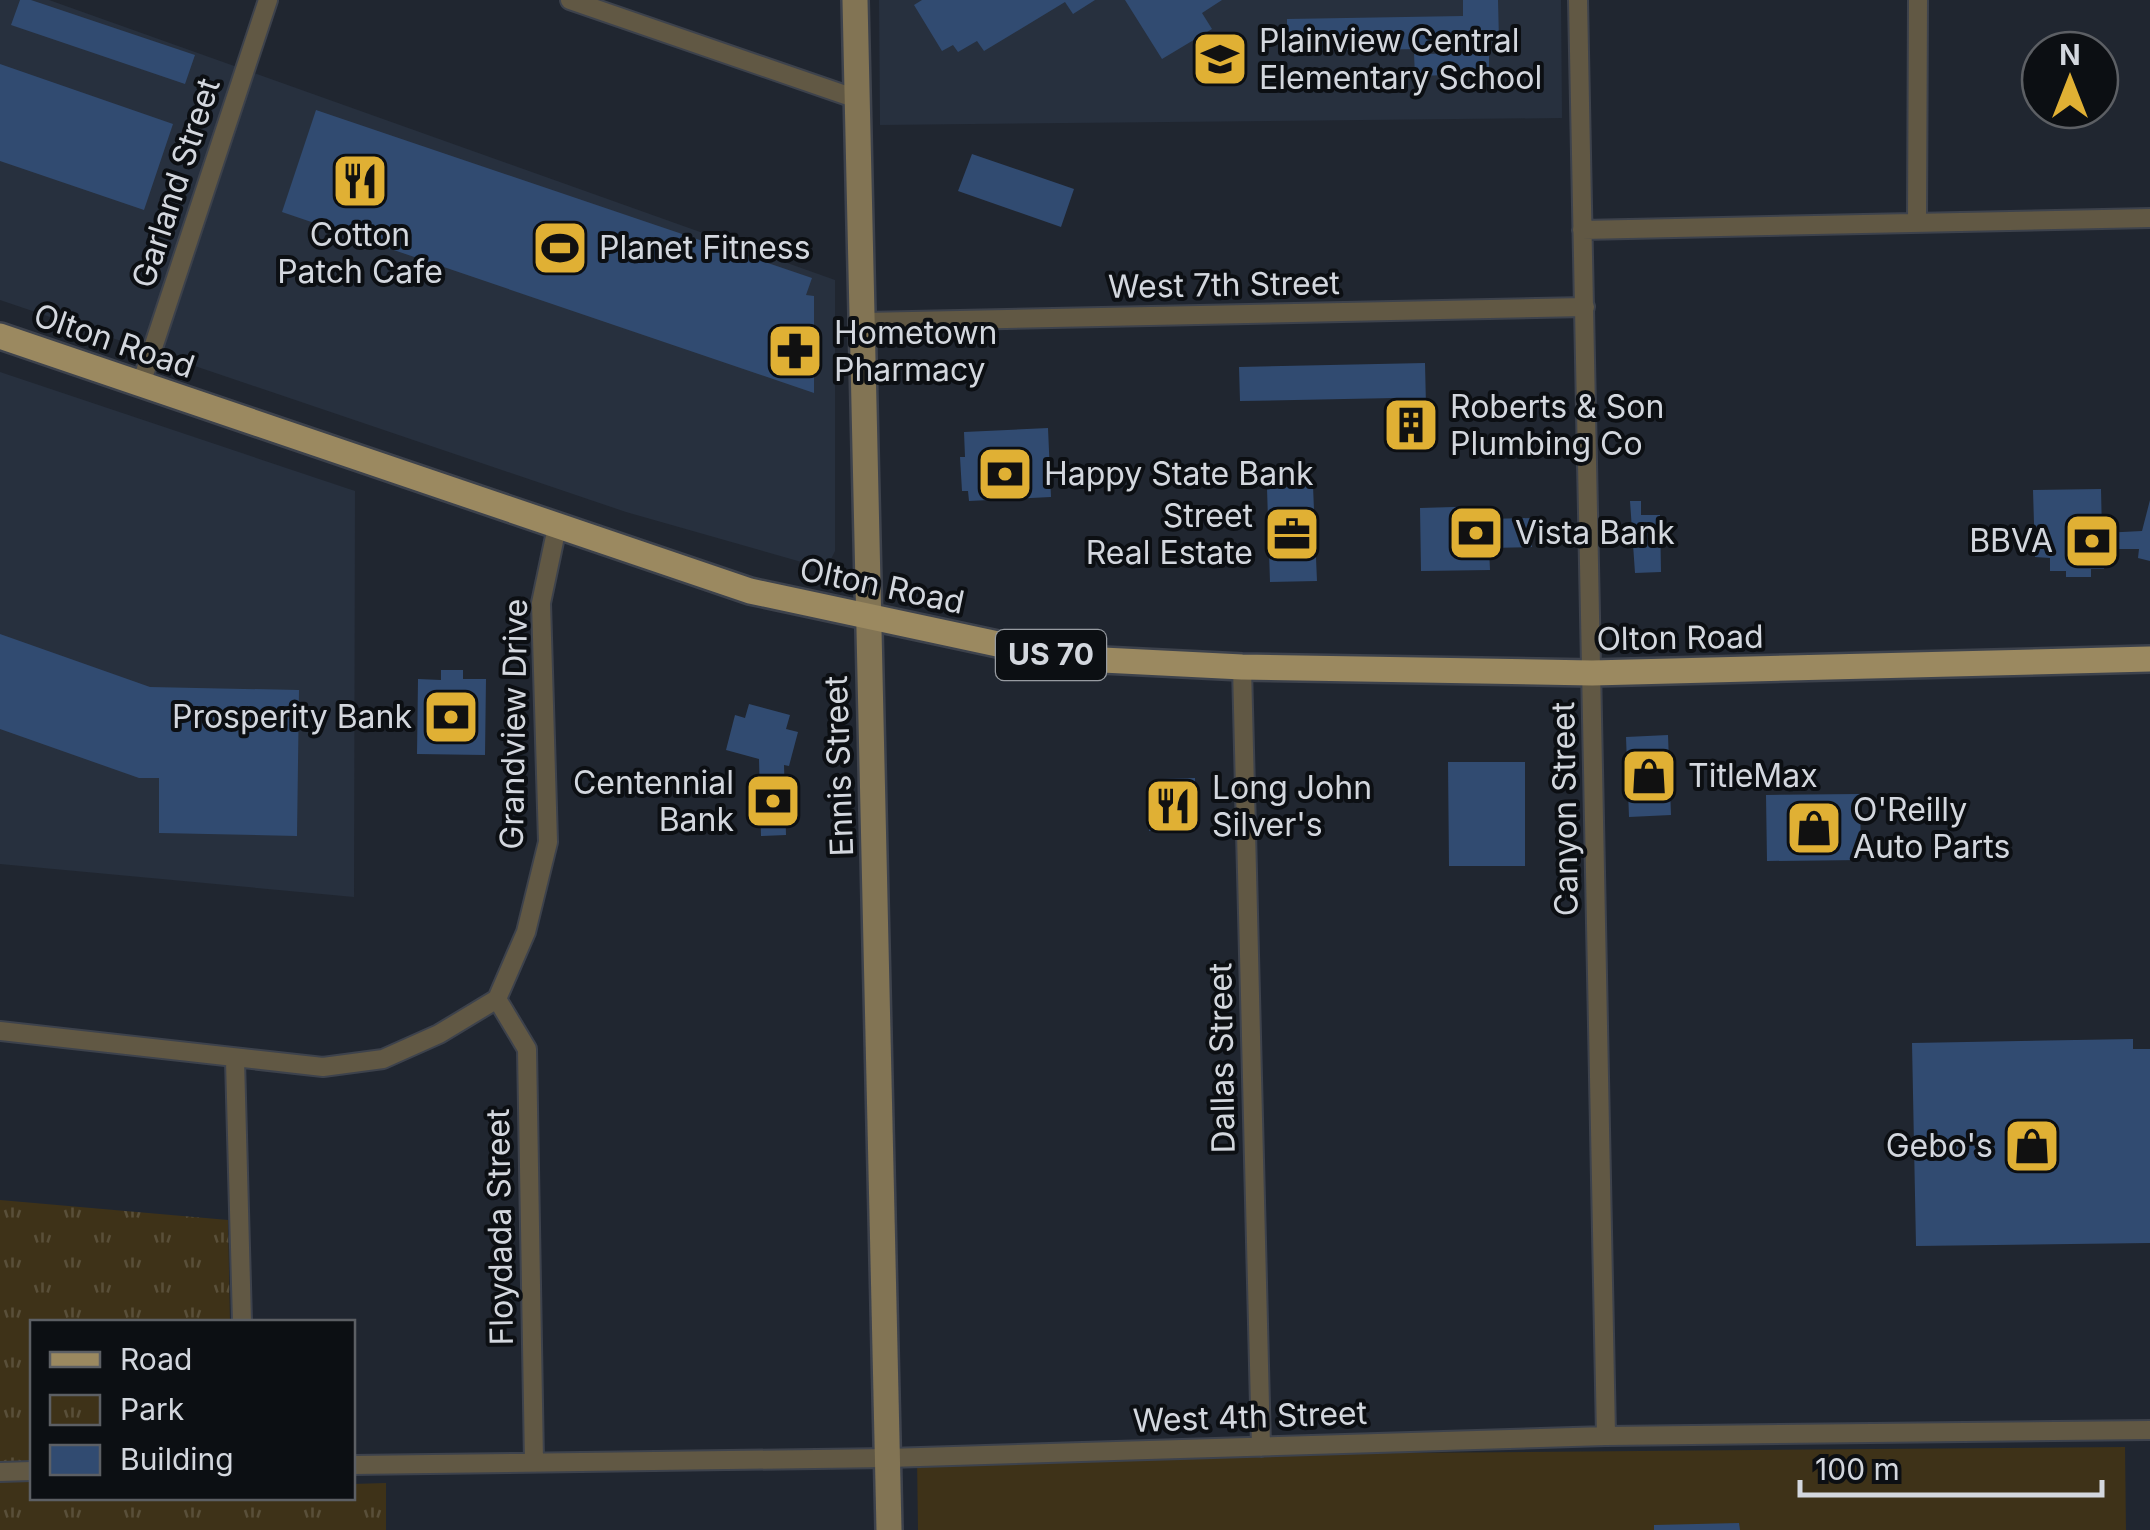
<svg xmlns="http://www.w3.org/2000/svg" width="2150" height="1530" font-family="Inter,sans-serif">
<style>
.built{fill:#27303e}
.green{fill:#3e3218}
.park{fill:url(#park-tufts)}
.building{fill:#314b71}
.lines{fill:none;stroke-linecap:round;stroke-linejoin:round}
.minor-casing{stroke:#3d424c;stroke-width:22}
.secondary-casing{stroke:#3d424c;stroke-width:30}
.primary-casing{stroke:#3d424c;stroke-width:30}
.minor{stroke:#615844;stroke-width:18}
.secondary{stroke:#827454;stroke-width:25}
.primary{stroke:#9b8960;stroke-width:25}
.labels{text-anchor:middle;stroke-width:8;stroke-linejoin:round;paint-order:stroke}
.shield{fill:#0c0f13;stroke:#979ba1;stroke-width:2.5}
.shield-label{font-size:30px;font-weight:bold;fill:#d3d7de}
.poi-label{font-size:32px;fill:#d3d7de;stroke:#0c0f13;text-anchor:start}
.street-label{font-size:32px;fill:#d3d7de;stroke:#0c0f13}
</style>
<defs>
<pattern id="park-tufts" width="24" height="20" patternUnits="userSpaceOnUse" patternTransform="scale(2.5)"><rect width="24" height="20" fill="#3e3218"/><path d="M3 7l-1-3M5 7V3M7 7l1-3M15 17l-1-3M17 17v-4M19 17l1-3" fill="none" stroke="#594f39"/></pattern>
</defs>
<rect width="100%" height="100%" fill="#202630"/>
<path class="built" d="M0,0H49L835,280V551L831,559L825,564L812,565L626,512L0,300Z
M879,0H1561L1562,118L880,125Z
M0,372L355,491L354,897L0,864Z"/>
<path class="green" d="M2125,1447L2126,1530H918L917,1457Z"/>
<path class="park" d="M0,1200L228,1220L230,1322H32V1498H352L353,1484L386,1483V1530H0Z"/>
<path class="building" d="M20,0H31L195,55L185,84L11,25Z
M922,0H1095L1073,14L1065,2L984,51L977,41L958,52L953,45L942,51L914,5Z
M1125,0H1222L1202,13L1212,29L1162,59Z
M1463,0H1498L1499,41H1487V48L1287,51V19L1463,16Z
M1489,53V74L1415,76L1414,54Z
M0,64L173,124L144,210L0,161Z
M316,110L812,278L806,295L814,296V393L282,212Z
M972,154L1074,189L1061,227L958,191Z
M1425,363L1427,449L1396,450L1395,398L1240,401L1239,367Z
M1048,428L1051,497L969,501L968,491H962L960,457H965L964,432Z
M1313,486L1317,581L1270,582L1267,488Z
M2101,489L2102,533L2142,531L2150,500V561L2138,558L2139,549H2108L2104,569H2091V577H2066V571H2050V558L2035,557L2033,490Z
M1630,501H1641V515H1660L1661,572L1635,573Z
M1487,506V519L1531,518L1532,547L1489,548L1490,570L1421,571L1420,508Z
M0,634L150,687L299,690L297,836L159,833V778H139L0,729Z
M441,670H463V679H486L485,755L417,754L418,679L441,680Z
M749,704L790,715L786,729L798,732L789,766L784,765L786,835L761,836L759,759L726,750L735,715L745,718Z
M1668,735L1671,815L1629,817L1626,737Z
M1448,762H1525V866H1449Z
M1195,778L1196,830L1149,831L1148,790H1162V779Z
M1860,794L1861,860L1767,861L1766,795Z
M2133,1039V1049H2150V1243L1916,1246L1912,1043Z
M1739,1523L1740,1530H1654V1525Z"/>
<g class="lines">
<g class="minor-casing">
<path id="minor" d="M570,0L857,99
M1578,0L1606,1436
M1917,222L1918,0
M1582,230L2150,218
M864,322L1585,307
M141,384L268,0
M1242,667L1261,1447
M497,999L527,1049L534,1462
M0,1031L323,1067L383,1059L439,1034L497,999L526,932L548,842L541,603L557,527
M235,1060L242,1322
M352,1465L888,1458L1606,1436L2150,1430
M0,1472L32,1471"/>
</g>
<g class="secondary-casing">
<path id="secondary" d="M855,0L889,1530"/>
</g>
<g class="primary-casing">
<path id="primary" d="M0,336L750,591L1063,658L1242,667L1592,673L2150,659"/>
</g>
<use href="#minor" class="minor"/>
<use href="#secondary" class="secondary"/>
<use href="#primary" class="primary"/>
</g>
<defs>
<g id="school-square" transform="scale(2.875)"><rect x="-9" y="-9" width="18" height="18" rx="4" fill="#e0b034" stroke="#0c0f13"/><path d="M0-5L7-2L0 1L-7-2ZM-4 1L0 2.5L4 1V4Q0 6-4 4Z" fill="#111"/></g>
<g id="restaurant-square" transform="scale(2.875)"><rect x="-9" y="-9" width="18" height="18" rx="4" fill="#e0b034" stroke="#0c0f13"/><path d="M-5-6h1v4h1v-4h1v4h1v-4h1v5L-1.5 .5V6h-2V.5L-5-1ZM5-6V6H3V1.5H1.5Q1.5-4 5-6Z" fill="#111"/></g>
<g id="stadium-square" transform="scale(2.875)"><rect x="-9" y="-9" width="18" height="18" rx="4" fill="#e0b034" stroke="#0c0f13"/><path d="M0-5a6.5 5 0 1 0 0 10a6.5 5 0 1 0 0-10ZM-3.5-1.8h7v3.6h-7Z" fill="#111"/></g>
<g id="pharmacy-square" transform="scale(2.875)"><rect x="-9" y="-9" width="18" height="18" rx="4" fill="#e0b034" stroke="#0c0f13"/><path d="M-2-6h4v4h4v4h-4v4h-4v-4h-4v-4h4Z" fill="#111"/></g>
<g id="building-square" transform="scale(2.875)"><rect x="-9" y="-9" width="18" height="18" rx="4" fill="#e0b034" stroke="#0c0f13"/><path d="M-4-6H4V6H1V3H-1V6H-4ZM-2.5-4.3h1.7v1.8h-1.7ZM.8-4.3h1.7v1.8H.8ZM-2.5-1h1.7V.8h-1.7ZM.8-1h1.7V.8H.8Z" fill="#111"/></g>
<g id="bank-square" transform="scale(2.875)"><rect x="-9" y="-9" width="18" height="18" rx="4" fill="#e0b034" stroke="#0c0f13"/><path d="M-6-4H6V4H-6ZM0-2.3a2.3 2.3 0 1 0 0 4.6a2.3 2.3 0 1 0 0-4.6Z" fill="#111"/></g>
<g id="office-square" transform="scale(2.875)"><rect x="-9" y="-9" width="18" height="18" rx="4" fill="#e0b034" stroke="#0c0f13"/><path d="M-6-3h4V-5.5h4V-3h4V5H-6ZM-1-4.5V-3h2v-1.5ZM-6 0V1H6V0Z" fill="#111"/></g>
<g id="shop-square" transform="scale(2.875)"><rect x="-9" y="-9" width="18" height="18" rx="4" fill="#e0b034" stroke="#0c0f13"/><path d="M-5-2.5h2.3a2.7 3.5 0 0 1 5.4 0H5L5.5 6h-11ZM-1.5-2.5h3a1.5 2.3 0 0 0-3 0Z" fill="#111"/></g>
</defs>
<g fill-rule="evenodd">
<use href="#school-square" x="1220" y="59"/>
<use href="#restaurant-square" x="360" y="181"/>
<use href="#stadium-square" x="560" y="248"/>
<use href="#pharmacy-square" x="795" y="351"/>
<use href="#building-square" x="1411" y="425"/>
<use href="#bank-square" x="1005" y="474"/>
<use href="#bank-square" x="1476" y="533"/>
<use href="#office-square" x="1292" y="534"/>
<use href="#bank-square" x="2092" y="541"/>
<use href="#bank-square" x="451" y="717"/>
<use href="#shop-square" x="1649" y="776"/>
<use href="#bank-square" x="773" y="801"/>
<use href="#restaurant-square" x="1173" y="806"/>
<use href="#shop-square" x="1814" y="828"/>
<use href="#shop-square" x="2032" y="1146"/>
</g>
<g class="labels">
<rect class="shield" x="996" y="630" width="110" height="50" rx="8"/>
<g class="shield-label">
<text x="1051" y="665">US 70</text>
</g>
<g class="poi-label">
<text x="1259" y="52">Plainview Central<tspan x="1259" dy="37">Elementary School</tspan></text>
<text x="360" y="246" text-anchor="middle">Cotton<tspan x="360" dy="37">Patch Cafe</tspan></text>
<text x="599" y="259">Planet Fitness</text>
<text x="834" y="344">Hometown<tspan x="834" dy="37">Pharmacy</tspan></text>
<text x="1450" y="418">Roberts &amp; Son<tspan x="1450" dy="37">Plumbing Co</tspan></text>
<text x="1044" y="485">Happy State Bank</text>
<text x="1253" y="527" text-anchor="end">Street<tspan x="1253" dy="37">Real Estate</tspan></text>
<text x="1515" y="544">Vista Bank</text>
<text x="2053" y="552" text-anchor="end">BBVA</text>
<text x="412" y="728" text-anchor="end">Prosperity Bank</text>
<text x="1688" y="787">TitleMax</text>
<text x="734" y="794" text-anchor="end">Centennial<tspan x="734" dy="37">Bank</tspan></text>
<text x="1212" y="799">Long John<tspan x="1212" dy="37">Silver's</tspan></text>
<text x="1853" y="821">O'Reilly<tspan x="1853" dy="37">Auto Parts</tspan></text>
<text x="1993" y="1157" text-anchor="end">Gebo's</text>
</g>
<g class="street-label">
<text transform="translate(176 183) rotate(-72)" y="11">Garland Street</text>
<text transform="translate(1224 285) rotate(-1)" y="11">West 7th Street</text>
<text transform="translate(114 341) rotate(19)" y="11">Olton Road</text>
<text transform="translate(882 586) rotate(12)" y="11">Olton Road</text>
<text transform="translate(1680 638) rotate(-1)" y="11">Olton Road</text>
<text transform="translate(514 724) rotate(-89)" y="11">Grandview Drive</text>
<text transform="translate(839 766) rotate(-92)" y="11">Ennis Street</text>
<text transform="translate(1565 809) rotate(-91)" y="11">Canyon Street</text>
<text transform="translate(1222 1058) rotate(-91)" y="11">Dallas Street</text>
<text transform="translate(500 1227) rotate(-91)" y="11">Floydada Street</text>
<text transform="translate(1250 1417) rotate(-2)" y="11">West 4th Street</text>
</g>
</g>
<rect x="30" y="1320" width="325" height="180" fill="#0c0f13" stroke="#5c5f64" stroke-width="2.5"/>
<rect x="50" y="1352" width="50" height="15" fill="#9b8960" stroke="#5c5f64" stroke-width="2.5"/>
<text x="120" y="1370" font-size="30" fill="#d3d7de">Road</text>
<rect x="50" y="1395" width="50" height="30" fill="url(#park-tufts)" stroke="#5c5f64" stroke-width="2.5"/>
<text x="120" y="1420" font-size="30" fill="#d3d7de">Park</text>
<rect x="50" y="1445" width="50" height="30" fill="#314b71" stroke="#5c5f64" stroke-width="2.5"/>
<text x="120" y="1470" font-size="30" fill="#d3d7de">Building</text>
<g transform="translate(2070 80)"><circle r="48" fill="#0c0f13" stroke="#5c5f64" stroke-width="2.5"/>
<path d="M0-8L18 38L0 25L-18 38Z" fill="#e0b034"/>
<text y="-15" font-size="28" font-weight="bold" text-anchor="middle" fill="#d3d7de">N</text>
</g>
<path d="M1800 1480v15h302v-15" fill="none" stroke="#d3d7de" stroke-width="5"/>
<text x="1815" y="1480" font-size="30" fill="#d3d7de" stroke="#0c0f13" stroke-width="8" paint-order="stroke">100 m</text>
</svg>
